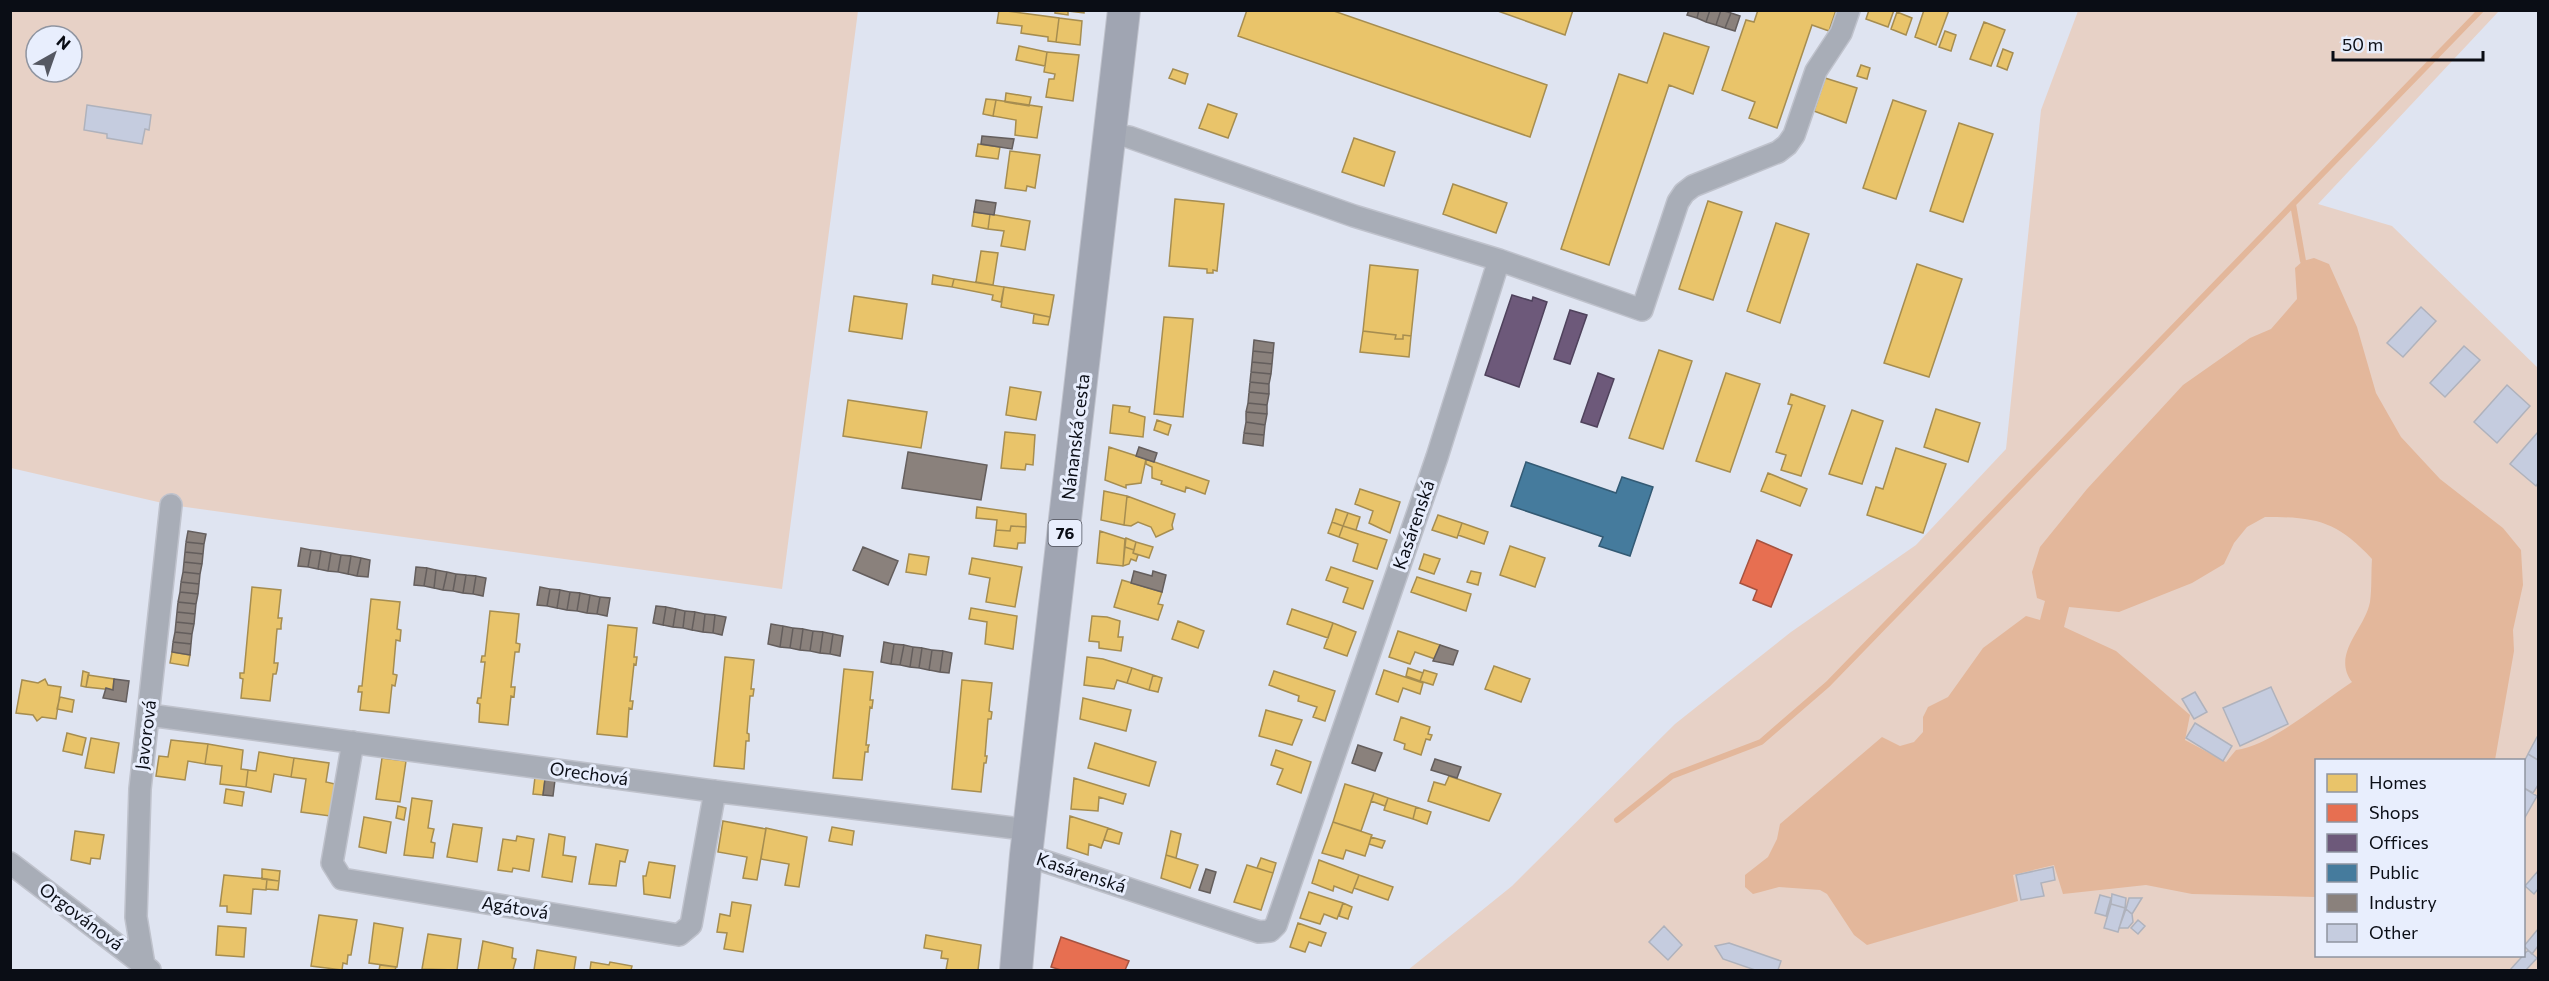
<svg xmlns="http://www.w3.org/2000/svg" width="2549" height="981" font-family="Commissioner,sans-serif">
<style>
.green{fill:#e7d1c6;fill-rule:evenodd}
.water{fill:#e3b79b;fill-rule:evenodd}
.homes{fill:#e9c46a;stroke:#a68d50;stroke-width:1.5}
.shops{fill:#e76f51;stroke:#a5523f;stroke-width:1.5}
.offices{fill:#6d597a;stroke:#4f425c;stroke-width:1.5}
.public{fill:#457b9d;stroke:#335a74;stroke-width:1.5}
.industry{fill:#8a817c;stroke:#645e5d;stroke-width:1.5}
.lines{fill:none;stroke-linecap:round;stroke-linejoin:round}
.stream{stroke:#e3b79b;stroke-width:6}
.building{fill:#c5ccdf;stroke:#afb2bc;stroke-width:1.5}
.minor-casing{stroke:#bfc2cc;stroke-width:24}
.primary-casing{stroke:#bfc2cc;stroke-width:34}
.minor{stroke:#a8adb7;stroke-width:21}
.primary{stroke:#a0a5b2;stroke-width:32}
.labels{text-anchor:middle;stroke-width:6;stroke-linejoin:round;paint-order:stroke}
.shield{fill:#e8eefd;stroke:#4d505b;stroke-width:1.5}
.shield-label{font-size:16px;font-weight:bold;fill:#0a0d15}
.street-label{font-size:18px;fill:#0a0d15;stroke:#e8eefd}
</style>
<rect width="100%" height="100%" fill="#dfe4f1"/>
<path class="green" d="M11,11H858L782,589L171,505L11,468ZM36,36H72V72H36Z
M2078,11H2499L2318,204L2392,226L2538,368V970H1408L1512,886L1675,724L1791,632L1916,545L2006,449L2041,110ZM2316,760H2524V956H2316Z"/>
<path class="water" d="M2314,258L2329,264L2357,327L2376,393L2401,437L2440,479L2503,528L2521,550L2523,585L2513,630L2514,651L2495,760H2316V897L2192,894L2146,885L2063,894L2054,865L2013,875L2018,901L1867,945L1854,935L1827,894L1820,890L1779,887L1753,894L1745,887V875L1768,857L1777,839L1780,824L1882,737L1900,746L1914,742L1923,732V717L1928,707L1948,697L1983,648L2026,616L2040,620L2045,601L2037,598L2032,572L2040,547L2087,489L2183,385L2250,338L2271,329L2297,299L2295,268L2303,261ZM2265,517C2316,517 2337,521 2372,559C2371,573 2372,588 2370,602C2365,629 2331,654 2352,682C2321,702 2271,746 2236,750L2226,762L2185,740L2190,715L2116,651L2064,627L2069,607L2119,612L2192,583L2224,564L2234,543L2247,527Z"/>
<path class="homes" d="M999,10L1059,18L1056,42L1048,41V37L1021,33L1022,26L997,23Z
M1055,10H1084V13L1068,11V15L1055,13Z
M1247,10H1331L1547,85L1530,137L1238,36Z
M1495,10H1573L1565,35Z
M1758,10H1836L1829,31L1812,25L1777,128L1749,118L1755,102L1722,90L1746,20L1754,22Z
M1869,10H1894L1888,27L1866,19Z
M1924,10H1949L1936,45L1915,37Z
M1897,12L1912,18L1906,35L1891,29Z
M1059,18L1082,21L1080,45L1056,42Z
M1984,22L2005,30L1991,66L1970,59Z
M1945,31L1956,35L1951,51L1939,47Z
M1664,33L1709,47L1693,94L1669,85L1609,265L1561,249L1619,74L1647,83Z
M1019,46L1047,52L1045,66L1016,60Z
M2003,49L2013,53L2007,70L1997,66Z
M1047,52L1079,55L1073,101L1046,97L1049,79H1054L1055,74L1044,72Z
M1861,65L1870,68L1867,79L1857,76Z
M1173,69L1188,74L1185,84L1169,78Z
M1825,78L1857,88L1846,123L1814,111Z
M1006,93L1031,97L1029,106L1005,102Z
M986,99L996,100L993,116L983,114Z
M996,100L1042,107L1037,138L1015,135L1016,120L993,116Z
M1893,100L1926,111L1896,199L1863,188Z
M1208,104L1237,114L1228,138L1199,128Z
M1959,123L1993,134L1963,222L1930,211Z
M1354,138L1395,152L1384,186L1342,172Z
M978,144L1000,147L998,159L976,156Z
M1010,151L1040,155L1035,188L1027,186L1026,191L1005,188Z
M1453,184L1507,203L1496,233L1443,214Z
M1175,199L1224,204L1217,271L1213,270V273H1207V269L1169,266Z
M1708,201L1742,212L1713,300L1679,289Z
M974,212L990,214L988,229L972,226Z
M990,214L1030,221L1025,250L1001,246L1004,231L988,229Z
M1776,223L1809,234L1780,323L1747,311Z
M981,251L998,253L993,285L976,282Z
M1917,264L1962,279L1929,377L1884,363Z
M1370,265L1418,270L1411,336L1403,335V339H1395L1396,335L1363,331Z
M933,275L954,279L952,287L932,284Z
M954,279L1004,287L1001,302L992,300L993,295L952,287Z
M1004,287L1054,295L1050,317L1001,307Z
M854,296L907,304L902,339L849,331Z
M1034,314L1050,317L1048,325L1033,323Z
M1164,317L1193,319L1183,417L1154,414Z
M1363,331L1396,335L1395,339H1403V335L1411,336L1409,357L1360,352Z
M1659,350L1692,361L1663,449L1629,438Z
M1726,373L1760,384L1730,472L1696,461Z
M1010,387L1041,392L1036,420L1006,415Z
M1791,394L1825,406L1801,476L1781,470L1786,455L1776,452L1792,405L1788,404Z
M848,400L927,412L921,448L843,436Z
M1113,405L1130,407L1129,412L1145,417L1143,437L1110,433Z
M1936,409L1980,423L1968,462L1924,447Z
M1852,410L1883,421L1862,484L1829,474Z
M1157,420L1171,425L1168,435L1154,430Z
M1005,432L1035,435L1033,465L1026,464L1025,470L1001,468Z
M1109,447L1146,459L1141,483L1126,485V488L1105,480Z
M1896,448L1946,464L1923,533L1867,515L1876,487L1883,489Z
M1146,459L1209,481L1205,494L1186,487L1185,492L1161,484L1162,481L1152,478V467L1146,464Z
M1768,473L1807,489L1800,506L1761,491Z
M1360,489L1400,502L1390,533L1369,523L1373,511L1355,504Z
M1104,491L1127,496L1124,525L1101,520Z
M1127,496L1175,514L1172,525L1173,529L1156,537L1151,527L1138,522L1131,526L1124,525Z
M977,507L1026,514V527L1011,526L1010,531L996,530L997,520L976,518Z
M1336,509L1348,513L1343,526L1332,522Z
M1348,513L1360,517L1356,530L1343,526Z
M1438,515L1462,523L1457,538L1432,530Z
M1332,522L1343,526L1339,537L1328,533Z
M1462,523L1488,532L1484,544L1458,535Z
M1011,526L1026,527L1025,543H1018L1017,549L994,546L996,530L1010,531Z
M1343,526L1387,540L1377,569L1353,561L1358,544L1339,537Z
M1100,531L1125,539L1123,566L1097,563Z
M1126,538L1136,542L1134,550L1125,547Z
M1136,542L1153,547L1149,558L1133,553Z
M1510,546L1545,558L1535,587L1500,575Z
M1125,547L1134,550L1133,553L1138,555L1136,561L1131,559L1129,564L1123,566Z
M909,554L929,557L926,575L906,572Z
M1424,554L1440,559L1434,574L1419,569Z
M972,558L1022,567L1015,607L986,602L990,578L969,574Z
M1331,567L1373,581L1363,609L1343,602L1348,588L1326,580Z
M1471,571L1481,573L1478,585L1467,582Z
M1417,577L1471,594L1466,611L1411,592Z
M1122,580L1162,592L1158,604L1163,605L1158,620L1114,607Z
M252,587L281,590L278,618H282L281,625V629H277L274,663H278L277,670L276,674H273L270,701L241,698L243,679L240,678V673H244Z
M371,599L400,602L397,629L401,630L400,641L396,640L393,674L397,675L395,686L392,685L389,713L360,710L362,692H358L359,686H362Z
M971,608L1017,616L1013,649L985,644L987,622L969,619Z
M1292,609L1333,623L1328,638L1287,624Z
M490,611L519,614L516,643L520,644L519,652H515L511,687H515L514,697L511,696L508,725L479,722L480,704L477,703L478,698H481L485,662H481L482,656H485Z
M1092,616L1107,617L1120,621L1118,637H1123L1121,651L1099,648V642L1089,641Z
M1178,621L1204,631L1198,648L1172,639Z
M1333,623L1356,632L1347,656L1324,648Z
M608,625L637,628L634,657H637L636,665L634,664L630,701H633L632,709L629,708L627,737L597,734Z
M1398,631L1440,645L1435,659L1415,652L1410,664L1389,657Z
M172,652L190,655L188,666L170,663Z
M725,657L754,660L751,689H754L753,696H750L747,733L749,734V741H746L744,769L714,766Z
M1087,657L1103,659L1132,668L1127,683L1117,680L1114,689L1084,685Z
M1494,666L1530,679L1521,702L1485,689Z
M1132,668L1153,675L1149,690L1127,683Z
M1408,668L1423,673L1420,681L1406,676Z
M844,669L873,672L870,700H873L872,708L870,707L866,745H869L868,748V752H865L862,780L833,778Z
M1384,670L1423,683L1420,694L1403,688L1398,702L1376,694Z
M1424,670L1437,674L1433,685L1420,681Z
M83,671L89,673L86,687L81,686Z
M1274,671L1335,691L1325,721L1313,717L1317,707L1298,701L1299,696L1269,685Z
M88,675L114,679L113,690L86,687Z
M1153,675L1162,678L1158,692L1149,690Z
M45,679L48,685L61,687L56,719L42,717L37,721L33,715L16,713L22,680L38,683Z
M962,680L992,683L989,711L992,712L991,719H988L985,756H987L986,763H984L981,792L952,789Z
M60,697L74,700L72,712L57,709Z
M1083,698L1131,710L1126,731L1080,719Z
M1266,710L1302,720L1292,745L1259,736Z
M1401,717L1430,727L1428,734L1432,735L1430,740L1426,739L1421,755L1404,749L1405,744L1394,740Z
M67,733L86,738L82,755L63,751Z
M91,738L119,743L114,773L85,768Z
M171,740L208,744L205,764L188,761L185,780L156,776L159,756L168,757Z
M1095,743L1156,762L1149,786L1088,768Z
M208,744L243,750L241,769L248,770L246,787L220,784L222,766L205,764Z
M1276,750L1311,762L1301,793L1277,784L1283,769L1271,765Z
M259,752L294,758L291,777L274,774L271,792L246,787L248,770L256,771Z
M294,758L329,763L326,782L335,784L330,816L301,812L306,779L291,777Z
M382,758L406,761L400,802L376,799Z
M1449,776L1501,794L1489,821L1428,801L1434,782L1445,785Z
M535,777L545,779L543,795L533,794Z
M1074,778L1126,794L1123,804L1099,797L1098,811L1071,809Z
M1345,784L1374,793L1361,831L1333,822Z
M226,789L244,792L242,806L224,803Z
M1374,793L1388,798L1385,806L1371,801Z
M412,798L432,801L428,828L434,829L431,842L435,843L433,858L404,855Z
M1388,798L1416,807L1413,819L1384,810Z
M398,806L406,808L404,820L396,818Z
M1416,807L1431,812L1427,824L1413,819Z
M1070,816L1108,828L1101,848L1089,844L1088,855L1067,848Z
M364,817L391,822L386,853L359,847Z
M723,821L766,829L757,880L743,878L747,857L718,852Z
M1333,822L1372,835L1365,856L1346,850L1343,859L1322,853Z
M453,824L482,828L477,862L447,857Z
M832,827L854,831L852,845L829,841Z
M766,828L807,837L799,887L785,885L789,864L761,859Z
M1108,828L1122,833L1119,844L1104,840Z
M75,831L104,835L100,859L91,858L90,864L71,860Z
M1171,831L1181,834L1176,858L1166,855Z
M549,834L565,837L563,855L576,857L572,882L542,877Z
M517,836L534,839L529,871L513,868L512,872L498,870L503,839L516,841Z
M1371,837L1385,841L1382,848L1369,844Z
M596,844L628,850L625,862L620,861L616,886L589,884Z
M1166,855L1198,865L1190,888L1161,878Z
M1261,858L1276,863L1273,873L1257,868Z
M1319,860L1359,875L1352,893L1334,886L1333,891L1312,883Z
M649,862L675,866L670,898L644,894L643,876H646Z
M1247,865L1273,873L1261,910L1234,902Z
M262,869L280,871L279,881L262,879Z
M224,875L267,879L266,890L253,889L251,914L227,912V906H220Z
M1359,875L1393,887L1388,900L1354,888Z
M267,879L279,881L278,890L266,889Z
M1309,892L1343,903L1337,919L1324,914L1320,924L1300,918Z
M732,902L751,905L743,952L724,949L727,933L717,932L720,914L730,916Z
M1343,903L1352,907L1348,919L1339,916Z
M319,915L357,920L351,955H348L347,964L343,963L342,970L311,966Z
M374,923L403,928L397,967L369,963Z
M1298,923L1326,933L1321,946L1309,942L1305,952L1290,947Z
M218,926L246,928L244,957L216,955Z
M428,934L461,939L457,970L422,969Z
M926,935L981,945L978,970H946L948,959L941,958L942,951L924,948Z
M483,941L513,948L512,958L516,959L513,970H478Z
M537,950L576,957L574,970H534Z
M591,962L609,965L610,962L632,966L631,970H590Z
M380,965L396,967L395,970H379Z"/>
<path class="shops" d="M1757,540L1792,555L1771,607L1753,600L1757,590L1740,583Z
M1061,937L1129,961L1125,970H1061L1051,967Z"/>
<path class="offices" d="M1512,295L1532,301L1533,297L1547,302L1519,387L1485,375Z
M1570,310L1587,315L1570,364L1554,359Z
M1598,373L1614,379L1597,427L1581,422Z"/>
<path class="public" d="M1526,462L1616,493L1622,477L1653,487L1630,556L1599,546L1603,537L1511,506Z"/>
<path class="industry" d="M1689,10H1699L1697,18L1687,15Z
M1699,10H1710L1706,22L1697,18Z
M1710,10H1721L1716,25L1706,22Z
M1721,10L1731,13L1725,28L1716,25Z
M1731,13L1740,16L1735,31L1725,28Z
M982,136L1014,139L1012,149L981,144Z
M976,200L996,203L994,215L974,212Z
M1254,340L1274,343L1273,353L1253,351Z
M1253,351L1273,353L1272,364L1252,362Z
M1252,362L1272,364L1271,374L1251,372Z
M1251,372L1271,374L1269,384L1250,382Z
M1250,382L1269,384V394L1249,392Z
M1249,392L1269,394L1267,405L1248,403Z
M1248,403L1267,405V414L1246,412Z
M1246,412L1267,414L1265,425L1246,422Z
M1246,422L1265,425L1264,435L1244,433Z
M1244,433L1264,435L1263,446L1243,443Z
M1139,447L1157,453L1154,462L1136,456Z
M908,452L987,465L981,500L902,488Z
M188,531L206,534L204,544L186,542Z
M186,542L204,544L203,554L185,552Z
M863,547L898,561L888,585L853,570Z
M301,548L311,550L308,567L298,566Z
M311,550L321,551L318,569L308,567Z
M321,551L331,553L328,571L318,569Z
M185,552L203,554L202,564L184,562Z
M331,553L341,555L338,572L328,571Z
M341,555L351,556L348,574L338,572Z
M351,556L361,558L357,576L348,574Z
M361,558L370,560L368,577L357,576Z
M184,562L202,564L200,574L183,572Z
M416,567L427,568L424,586L414,585Z
M427,568L436,570L434,588L424,586Z
M436,570L447,572L443,590L434,588Z
M1134,571L1152,576L1153,571L1166,575L1162,592L1131,583Z
M183,572L200,574L199,584L181,582Z
M447,572L456,574L453,591L443,590Z
M456,574L466,575L463,593L453,591Z
M466,575L476,576L473,594L463,593Z
M476,576L486,578L483,596L473,594Z
M181,582L199,584L198,594L180,592Z
M540,587L550,589L547,606L537,605Z
M550,589L560,590L557,608L547,606Z
M560,590L570,592L567,610L557,608Z
M180,592L198,594L196,604L178,602Z
M570,592L580,593L577,611L567,610Z
M580,593L590,595L587,613L577,611Z
M590,595L600,597L597,614L587,613Z
M600,597L610,598L607,616L597,614Z
M178,602L196,604L195,614L177,612Z
M656,606L666,607L663,625L653,623Z
M666,607L676,609L673,627L663,625Z
M676,609L685,611L683,628L673,627Z
M685,611L695,612L692,630L683,628Z
M177,612L195,614L194,624L176,622Z
M695,612L705,614L703,632L692,630Z
M705,614L715,615L713,633L703,632Z
M715,615L726,617L722,635L713,633Z
M176,622L194,624L192,634L175,632Z
M771,624L783,626L780,647L768,644Z
M783,626L793,628L790,648L780,647Z
M793,628L803,629L800,650L790,648Z
M803,629L813,631L810,651L800,650Z
M813,631L823,632L820,653L810,651Z
M175,632L192,634L191,644L173,642Z
M823,632L833,634L830,654L820,653Z
M833,634L843,636L840,656L830,654Z
M173,642L191,644L190,655L172,652Z
M884,642L894,644L891,664L881,662Z
M894,644L904,645L900,665L891,664Z
M904,645L913,647L910,667L900,665Z
M1440,645L1458,651L1453,665L1433,661Z
M913,647L922,648L919,668L910,667Z
M922,648L932,650L929,670L919,668Z
M932,650L943,651L940,672L929,670Z
M943,651L952,653L949,673L940,672Z
M114,679L129,681L126,702L103,698L106,688L113,690Z
M1358,745L1382,753L1375,771L1352,763Z
M1435,759L1461,767L1457,778L1431,770Z
M545,779L555,780L553,796L543,795Z
M1206,869L1216,872L1210,893L1199,890Z"/>
<g class="lines">
<path class="stream" d="M2293,204L2303,261
M1617,820L1672,776L1761,742L1828,684L2481,10"/>
</g>
<path class="building" d="M87,105L151,115L149,130L145,129L142,144L107,138V134L84,130Z
M2421,307L2436,321L2403,357L2387,343Z
M2464,346L2480,360L2445,397L2430,383Z
M2507,385L2530,406L2497,443L2474,422Z
M2538,432V483L2536,486L2510,464Z
M2271,687L2288,724L2240,746L2223,708Z
M2195,692L2207,712L2194,719L2182,699Z
M2195,723L2232,746L2223,761L2186,738Z
M2537,737H2538V760L2528,754Z
M2528,754L2538,760V785L2533,793L2524,788V762Z
M2524,788L2537,796L2524,819Z
M2053,867L2055,880L2041,883L2044,896L2021,900L2016,875Z
M2538,871V889L2534,894L2525,886Z
M2112,894L2126,898L2125,908L2111,904Z
M2100,895L2111,898L2106,916L2095,913Z
M2129,898H2142L2132,914L2126,909Z
M2111,904L2125,908L2118,932L2104,928Z
M2126,909L2132,914L2133,922L2128,928H2119Z
M2138,920L2145,926L2138,934L2131,928Z
M1664,926L1682,945L1668,960L1649,942Z
M2538,929V946L2532,954L2524,946Z
M1729,943L1781,961L1778,970H1755L1723,959L1715,946Z
M2528,950L2537,958L2526,970H2510Z"/>
<g class="lines">
<g class="minor-casing">
<path id="minor" d="M1110,134L1129,137L1354,216L1499,260L1642,310L1678,202L1684,193L1693,186L1778,152L1787,145L1794,135L1816,71L1841,33L1849,10
M149,715L705,790L1030,830
M353,742L332,863L342,879L679,935L691,925L715,791
M1026,855L1259,932L1270,931L1276,925L1437,457L1499,260
M10,863L150,970
M144,965L136,917L140,789L171,505"/>
</g>
<g class="primary-casing">
<path id="primary" d="M1016,970L1026,855L1124,10"/>
</g>
<use href="#minor" class="minor"/>
<use href="#primary" class="primary"/>
</g>
<g class="labels">
<rect class="shield" x="1048.5" y="520" width="33" height="26" rx="4.5"/>
<g class="shield-label">
<text x="1065" y="539">76</text>
</g>
<g class="street-label">
<text transform="translate(1076 437) rotate(-83)" y="6">Nánanská cesta</text>
<text transform="translate(1414 525) rotate(-71)" y="6">Kasárenská</text>
<text transform="translate(146 735) rotate(-83)" y="6">Javorová</text>
<text transform="translate(589 774) rotate(8)" y="6">Orechová</text>
<text transform="translate(1081 873) rotate(18)" y="6">Kasárenská</text>
<text transform="translate(515 908) rotate(9)" y="6">Agátová</text>
<text transform="translate(81 917) rotate(37)" y="6">Orgovánová</text>
</g>
</g>
<rect width="2549" height="981" fill="none" stroke="#0a0d15" stroke-width="24"/>
<rect x="2315" y="759" width="210" height="198" fill="#e8eefd" stroke="#8f94a0" stroke-width="1.5"/>
<rect x="2327" y="774" width="30" height="18" fill="#e9c46a" stroke="#8f94a0" stroke-width="1.5"/>
<text x="2369" y="789" font-size="18" fill="#0a0d15">Homes</text>
<rect x="2327" y="804" width="30" height="18" fill="#e76f51" stroke="#8f94a0" stroke-width="1.5"/>
<text x="2369" y="819" font-size="18" fill="#0a0d15">Shops</text>
<rect x="2327" y="834" width="30" height="18" fill="#6d597a" stroke="#8f94a0" stroke-width="1.5"/>
<text x="2369" y="849" font-size="18" fill="#0a0d15">Offices</text>
<rect x="2327" y="864" width="30" height="18" fill="#457b9d" stroke="#8f94a0" stroke-width="1.5"/>
<text x="2369" y="879" font-size="18" fill="#0a0d15">Public</text>
<rect x="2327" y="894" width="30" height="18" fill="#8a817c" stroke="#8f94a0" stroke-width="1.5"/>
<text x="2369" y="909" font-size="18" fill="#0a0d15">Industry</text>
<rect x="2327" y="924" width="30" height="18" fill="#c5ccdf" stroke="#8f94a0" stroke-width="1.5"/>
<text x="2369" y="939" font-size="18" fill="#0a0d15">Other</text>
<g transform="translate(54 54) rotate(40)"><circle r="28" fill="#e8eefd" stroke="#8f94a0" stroke-width="1.5"/>
<path d="M0-4.5L10 22L0 15L-10 22Z" fill="#555862"/>
<text y="-9" font-size="16" font-weight="bold" text-anchor="middle" fill="#0a0d15">N</text>
</g>
<path d="M2333 51v9h150v-9" fill="none" stroke="#0a0d15" stroke-width="3"/>
<text x="2342" y="51" font-size="18" fill="#0a0d15" stroke="#e8eefd" stroke-width="4.5" paint-order="stroke">50 m</text>
</svg>
